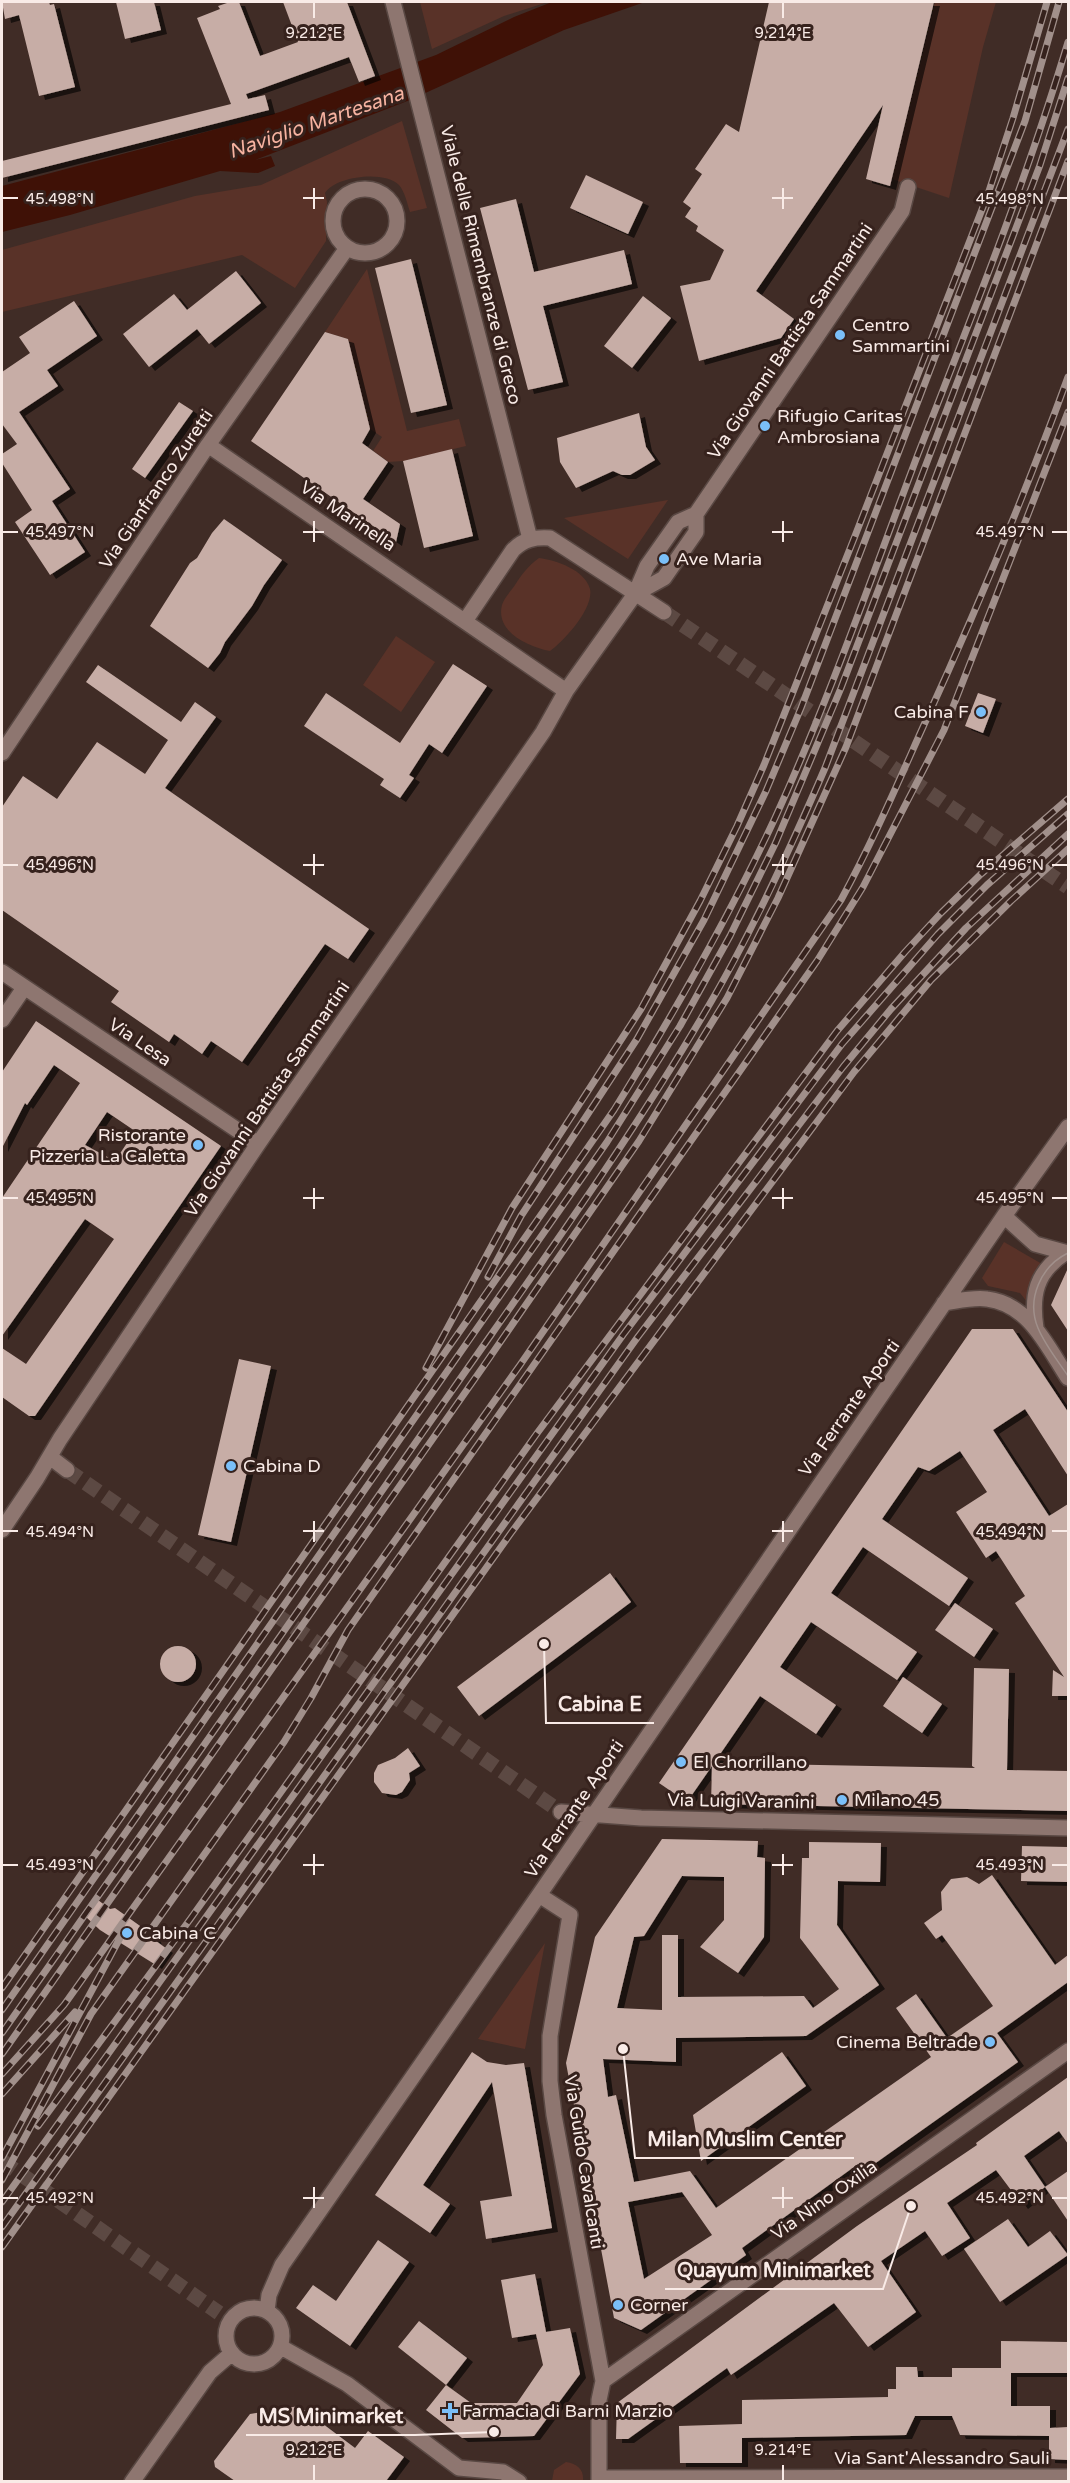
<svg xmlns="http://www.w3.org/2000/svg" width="1070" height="2483" font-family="'Varela Round',sans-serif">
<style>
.green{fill:#593228}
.water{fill:#3f1106}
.building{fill:#c7ada6;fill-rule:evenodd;filter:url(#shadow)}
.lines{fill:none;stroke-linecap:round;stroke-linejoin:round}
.minor-tunnel{stroke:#5c4943;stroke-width:15;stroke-dasharray:15 8;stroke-linecap:butt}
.minor-casing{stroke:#594843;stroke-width:18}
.minor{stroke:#8e7670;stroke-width:15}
.tram{stroke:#a1908b;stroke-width:1.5}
.rail-casing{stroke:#a1908b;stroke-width:7}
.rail{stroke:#36221d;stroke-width:4.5;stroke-dasharray:14;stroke-linecap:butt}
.ticks{fill:none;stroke:#f9ebe7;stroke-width:2}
.poi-dot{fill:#7abff8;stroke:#36221d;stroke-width:2}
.labels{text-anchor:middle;stroke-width:6;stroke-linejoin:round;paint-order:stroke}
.street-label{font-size:18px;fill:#f9ebe7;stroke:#36221d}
.poi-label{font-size:18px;fill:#f9ebe7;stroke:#36221d;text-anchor:start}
.water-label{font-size:20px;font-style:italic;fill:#f6b2a0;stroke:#36221d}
.ticks-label{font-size:15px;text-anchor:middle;fill:#f9ebe7;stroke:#36221d;stroke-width:6;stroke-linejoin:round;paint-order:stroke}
.leader{fill:none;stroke:#f9ebe7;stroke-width:2}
.callout-dot{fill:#f9ebe7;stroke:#36221d;stroke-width:2}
.callout-label{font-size:20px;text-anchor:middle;font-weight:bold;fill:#f9ebe7;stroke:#36221d;stroke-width:6;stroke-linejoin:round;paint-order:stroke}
</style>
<defs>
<filter id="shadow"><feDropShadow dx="6" dy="4" stdDeviation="0" flood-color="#0009"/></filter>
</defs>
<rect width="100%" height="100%" fill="#402c26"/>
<path class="green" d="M420,2H548L504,16L432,49Z
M935,2H996L983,47L949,198L892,179Z
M402,121L427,208L410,212C407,203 405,192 399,185C385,170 335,176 325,193L327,202L326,241L295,288L242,255L2,312V250L195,196L261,185Z
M367,269L407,431L459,419L466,446L403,461L388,462L373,451L382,437L370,429L348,339L325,332Z
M668,500L628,559L564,518Z
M539,558C556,560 585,570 590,589C594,608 564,641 550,651C529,647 495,632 502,605C504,598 511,591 515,585C522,574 528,566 539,558Z
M396,636L435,662L401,712L363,685Z
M1004,1242L1042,1264L1032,1278L1028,1303L1020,1293L988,1286L982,1278Z
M545,1943L525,2049L478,2039Z
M566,2462C578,2464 584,2470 583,2481H552L554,2470Z"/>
<path class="water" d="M552,2H645L564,30L410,100L255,160L271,156L275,166L258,173L220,171L70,215L2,232V186L280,112L436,55L514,17Z"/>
<path class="building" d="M2,2H49L50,5L54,4L75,87L39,96L19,15L5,19Z
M116,2H154L161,30L125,39Z
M230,2H239L260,56L298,42L283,2H347L375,76L359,82L349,57L246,94L248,99L265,95L269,110L2,178V161L231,104L197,18L220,9L218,6Z
M769,2H934L890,186L866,179L883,105L756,291L794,319L781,338L699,361L680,286L710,280L724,250L696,231L698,226L685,217L691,208L683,202L702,174L695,169L726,124L739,132Z
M586,175L643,202L628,234L570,208Z
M516,199L534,272L624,250L632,284L543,306L563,382L528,390L480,208Z
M411,259L447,405L411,413L375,268Z
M236,271L261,303L209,344L197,329L149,367L123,334L174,294L187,310Z
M643,296L671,318L632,368L604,346Z
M74,301L97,336L47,370L58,386L19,412L70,489L52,501L85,552L50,575L15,522L32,510L2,463V454L17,444L2,424V372L30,353L19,337Z
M325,332L348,339L370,429L362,443L388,462L363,499L400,524L396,542L251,441Z
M179,402L193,411L145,478L132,469Z
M639,413L646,447L655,460L630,475H622L613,471L576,488L560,462L557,438Z
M452,449L473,536L424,548L403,461Z
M224,519L282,560L264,585L252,606L225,642L220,653L208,668L150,626L190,563L197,558L212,533Z
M453,664L487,686L442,753L429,744L409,775L414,778L400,798L380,785L384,779L304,726L326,693L400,743Z
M98,665L181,722L195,702L216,717L165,788L369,929L348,959L325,944L242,1062L211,1041L202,1054L174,1034L169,1042L111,1002L119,991L2,910V807L23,776L57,799L97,742L145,774L168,740L86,682Z
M978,693L996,699L983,733L965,726Z
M36,1021L221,1146L35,1416H29L2,1397V1348L26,1364L114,1239L85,1219L2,1336V1198L80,1083L54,1065L27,1105L25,1103L2,1148V1072ZM107,1112L135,1131L115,1161L85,1145Z
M1068,1268V1331L1051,1305Z
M972,1329H1013L1068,1412V1476L1025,1409L993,1430L1049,1516L1068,1504V1696H1052L1053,1670L1064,1677L1015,1603L1025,1596L996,1551L986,1558L956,1512L987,1492L960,1451L929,1471L918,1467L882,1519L968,1578L949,1606L863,1547L831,1593L917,1652L897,1680L811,1622L780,1667L836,1705L816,1734L760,1696L714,1763L975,1768L972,1766L974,1668L1009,1669L1007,1770L1068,1771V1811L711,1804L712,1766L687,1802L659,1783Z
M239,1359L271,1366L231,1542L198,1535Z
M610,1573L631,1602L479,1716L457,1687Z
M955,1603L993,1629L974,1657L935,1630Z
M160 1664a18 18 0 1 1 36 0a18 18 0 1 1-36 0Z
M903,1677L942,1704L922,1733L883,1706Z
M408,1748L420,1766L409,1773L410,1780L402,1792L396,1795L382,1793L374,1782V1773L378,1765L395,1758Z
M662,1839L758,1841L757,1857L765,1858L764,1937L738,1973L700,1947L724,1920V1877L682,1876L644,1936L634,1937L617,2008L662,2010V1935H678V1997L804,1996L813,2008L839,1989L800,1938L802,1858H809V1842L881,1843L880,1882L838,1881L837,1925L879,1985L806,2036L676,2038V2062L603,2059L608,2097L616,2095L634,2182L690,2171L716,2208L931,2057L896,2008L916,1994L947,2038L993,2006L942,1935L936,1939L924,1923L942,1910L941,1892L951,1879L967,1877L979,1884L992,1875L1055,1965L1068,1955V1982L997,2033L1018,2062L863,2172L858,2164L742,2248L746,2255L641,2330L614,2318L566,2063L595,1937ZM682,2192L712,2235L644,2279L628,2202Z
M1022,1846L1068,1847V1882L1021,1881Z
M98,1900L110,1909L115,1908L154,1936L156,1941L167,1949L156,1965L100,1930L86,1917Z
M472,2052L487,2062L506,2065L524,2063L552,2228L486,2239L480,2201L512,2196L492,2082L423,2185L450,2204L430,2233L375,2195Z
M782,2052L806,2086L701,2161L693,2115Z
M1068,2077V2144L1059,2131L1024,2156L1045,2187L1022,2205L996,2170L947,2203L970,2238L942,2256L925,2231L881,2261L916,2312L868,2347L834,2303L731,2375L727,2368L628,2439H616L617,2403L857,2226L977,2145L976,2143Z
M1068,2171V2221L1045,2187Z
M1008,2219L1028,2247L1050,2231L1068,2255L1000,2302L964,2249Z
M378,2240L409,2262L350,2346L296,2308L313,2285L336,2301Z
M535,2274L546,2332L570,2328L580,2374L534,2436L462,2438L426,2410L446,2385L471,2403H517L543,2365L536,2334L512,2338L501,2280Z
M419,2321L467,2358L446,2385L398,2347Z
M1001,2341L1068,2342V2373H1011V2406H1050V2428L1068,2427V2460L1049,2459V2436L960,2435L952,2416H915L906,2435L742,2438V2463H680L679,2426L742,2424V2400L888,2397V2389H896V2367H917L918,2377H952V2368H1001Z
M299,2406L355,2448L368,2431L404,2457L386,2481H235L215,2467L214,2461L250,2414Z"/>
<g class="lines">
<path class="minor-tunnel" d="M664,612L1068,887
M67,1470L561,1812
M2,2161L219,2313"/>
<g class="minor-casing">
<path id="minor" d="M393,2L530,539
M333 221a32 32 0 1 1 64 0a32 32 0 1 1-64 0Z
M208,445L566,691
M635,594L664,578L696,532V514
M465,621L513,550C524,539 535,537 550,538L664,612
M2,753L208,445L347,248
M2,972L258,1144
M2,1020L24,988
M1004,1216L1035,1244L1068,1253
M944,1303C958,1301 973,1297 987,1299C1029,1304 1047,1346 1068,1378
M1036,1328C1031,1295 1036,1272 1065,1253
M50,1457L67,1470
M2,1530L37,1478L60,1439L258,1144L543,732L566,691L635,594L647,566L678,522L696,514L902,211L908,187
M561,1812L641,1818L1068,1828
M539,1895L570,1915L550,2036V2081L554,2115L603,2381L599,2400V2482
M226 2336a28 28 0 1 1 56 0a28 28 0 1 1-56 0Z
M267,2311L269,2295L282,2265L539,1895L1004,1216L1068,1127
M281,2347L347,2384L459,2468L503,2472L519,2482
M603,2381L1068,2051
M600,2478L1068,2477
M132,2482L210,2372L232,2353"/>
</g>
<use href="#minor" class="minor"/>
<path class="tram" d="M1068,1253C1041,1266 1026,1299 1038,1328C1045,1345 1058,1361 1068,1376"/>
<g class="rail-casing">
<path id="rail" d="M488,1277L521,1216L637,1039L704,920L766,791L801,708L1025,121L1059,2
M426,1368L512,1208L641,1009L700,901L737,826L764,765L855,536L988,194L1013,118L1047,2
M2,1988L614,1110C673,1015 728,919 775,818C829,700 872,576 918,454C971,318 1026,182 1068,42
M2,2010L607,1142L680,1026L730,936L776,842L841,688L1040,165L1068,78
M2,2033C151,1820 302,1606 451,1392C541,1263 633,1136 712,1000C755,926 791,847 825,768L1068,129
M2,2054L483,1367L639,1141L727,998L778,898L846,747L1068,161
M2,2074L64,2005L520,1365L841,900C872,843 897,785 923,727C976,611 1025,495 1068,377
M2,2094L75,2012
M38,2126L191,1918L538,1432L837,1031L905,952L941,913L981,874L1068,799
M2,2158L121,1936
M2,2180L91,2014L284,1742L311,1698L348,1630L817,961L863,887L944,730L1068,412
M2,2202L623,1335L842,1044L938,934L987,885L1068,814
M2,2227L637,1338L843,1067L891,1009L966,928L1068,834
M2,2247L511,1533L854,1072L931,980L1011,901L1068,849"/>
</g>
<use href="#rail" class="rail"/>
</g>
<path class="ticks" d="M314,3V18M783,3V18M314,188V209M783,188V209M3,198H18M303,198H324M772,198H793M1052,198H1067M314,521V542M783,521V542M3,532H18M303,532H324M772,532H793M1052,532H1067M314,854V875M783,854V875M3,865H18M303,865H324M772,865H793M1052,865H1067M314,1188V1209M783,1188V1209M3,1198H18M303,1198H324M772,1198H793M1052,1198H1067M314,1521V1542M783,1521V1542M3,1531H18M303,1531H324M772,1531H793M1052,1531H1067M314,1854V1875M783,1854V1875M3,1865H18M303,1865H324M772,1865H793M1052,1865H1067M314,2187V2208M783,2187V2208M3,2198H18M303,2198H324M772,2198H793M1052,2198H1067M314,2465V2480M783,2465V2480"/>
<g class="poi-dot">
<circle cx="840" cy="335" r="6"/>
<circle cx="765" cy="426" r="6"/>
<circle cx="664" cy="559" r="6"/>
<circle cx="981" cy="712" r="6"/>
<circle cx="198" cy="1145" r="6"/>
<circle cx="231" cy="1466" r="6"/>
<circle cx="681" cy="1762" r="6"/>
<circle cx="842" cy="1800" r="6"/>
<circle cx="127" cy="1933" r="6"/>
<circle cx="990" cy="2042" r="6"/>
<circle cx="618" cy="2305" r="6"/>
<path d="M447 2402h6v6h6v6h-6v6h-6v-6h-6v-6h6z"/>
</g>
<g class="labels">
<g class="street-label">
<text transform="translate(481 265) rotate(76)" y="6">Viale delle Rimembranze di Greco</text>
<text transform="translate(790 341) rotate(-56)" y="6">Via Giovanni Battista Sammartini</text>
<text transform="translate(156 489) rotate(-56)" y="6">Via Gianfranco Zuretti</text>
<text transform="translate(348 516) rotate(34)" y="6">Via Marinella</text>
<text transform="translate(140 1042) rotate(34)" y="6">Via Lesa</text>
<text transform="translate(267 1099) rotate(-56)" y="6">Via Giovanni Battista Sammartini</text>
<text transform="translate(849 1408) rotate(-55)" y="6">Via Ferrante Aporti</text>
<text transform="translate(741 1801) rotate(1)" y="6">Via Luigi Varanini</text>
<text transform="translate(574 1809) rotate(-56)" y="6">Via Ferrante Aporti</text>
<text transform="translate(584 2162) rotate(81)" y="6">Via Guido Cavalcanti</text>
<text transform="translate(824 2200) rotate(-35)" y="6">Via Nino Oxilia</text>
<text x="942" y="2464">Via Sant'Alessandro Sauli</text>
</g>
<g class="poi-label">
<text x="852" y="331">Centro<tspan x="852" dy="21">Sammartini</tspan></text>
<text x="777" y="422">Rifugio Caritas<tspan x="777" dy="21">Ambrosiana</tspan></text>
<text x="676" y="565">Ave Maria</text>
<text x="969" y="718" text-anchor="end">Cabina F</text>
<text x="186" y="1141" text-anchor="end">Ristorante<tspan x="186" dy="21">Pizzeria La Caletta</tspan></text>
<text x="243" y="1472">Cabina D</text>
<text x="693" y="1768">El Chorrillano</text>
<text x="854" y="1806">Milano 45</text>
<text x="139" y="1939">Cabina C</text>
<text x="978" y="2048" text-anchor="end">Cinema Beltrade</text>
<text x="630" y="2311">Corner</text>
<text x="462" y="2417">Farmacia di Barni Marzio</text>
</g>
<g class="water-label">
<text transform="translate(316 122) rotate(-19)" y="7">Naviglio Martesana</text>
</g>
</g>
<g class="ticks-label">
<text x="314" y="38">9.212°E</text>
<text x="783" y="38">9.214°E</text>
<text x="60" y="204">45.498°N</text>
<text x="1010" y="204">45.498°N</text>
<text x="60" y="537">45.497°N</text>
<text x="1010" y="537">45.497°N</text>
<text x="60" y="870">45.496°N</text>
<text x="1010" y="870">45.496°N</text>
<text x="60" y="1203">45.495°N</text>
<text x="1010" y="1203">45.495°N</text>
<text x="60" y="1537">45.494°N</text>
<text x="1010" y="1537">45.494°N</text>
<text x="60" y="1870">45.493°N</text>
<text x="1010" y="1870">45.493°N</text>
<text x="60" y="2203">45.492°N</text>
<text x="1010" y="2203">45.492°N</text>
<text x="314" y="2455">9.212°E</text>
<text x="783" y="2455">9.214°E</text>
</g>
<path class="leader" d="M544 1644L546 1723H654M623 2049L635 2158H854M911 2206L883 2289H665M494 2432L415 2435H246"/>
<g class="callout-dot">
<circle cx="544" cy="1644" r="6"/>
<circle cx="623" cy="2049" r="6"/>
<circle cx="911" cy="2206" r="6"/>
<circle cx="494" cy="2432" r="6"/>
</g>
<g class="callout-label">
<text x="600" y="1711">Cabina E</text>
<text x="745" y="2146">Milan Muslim Center</text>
<text x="774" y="2277">Quayum Minimarket</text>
<text x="331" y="2423">MS Minimarket</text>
</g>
<rect width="1070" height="2483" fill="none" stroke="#f9ebe7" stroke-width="6"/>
</svg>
